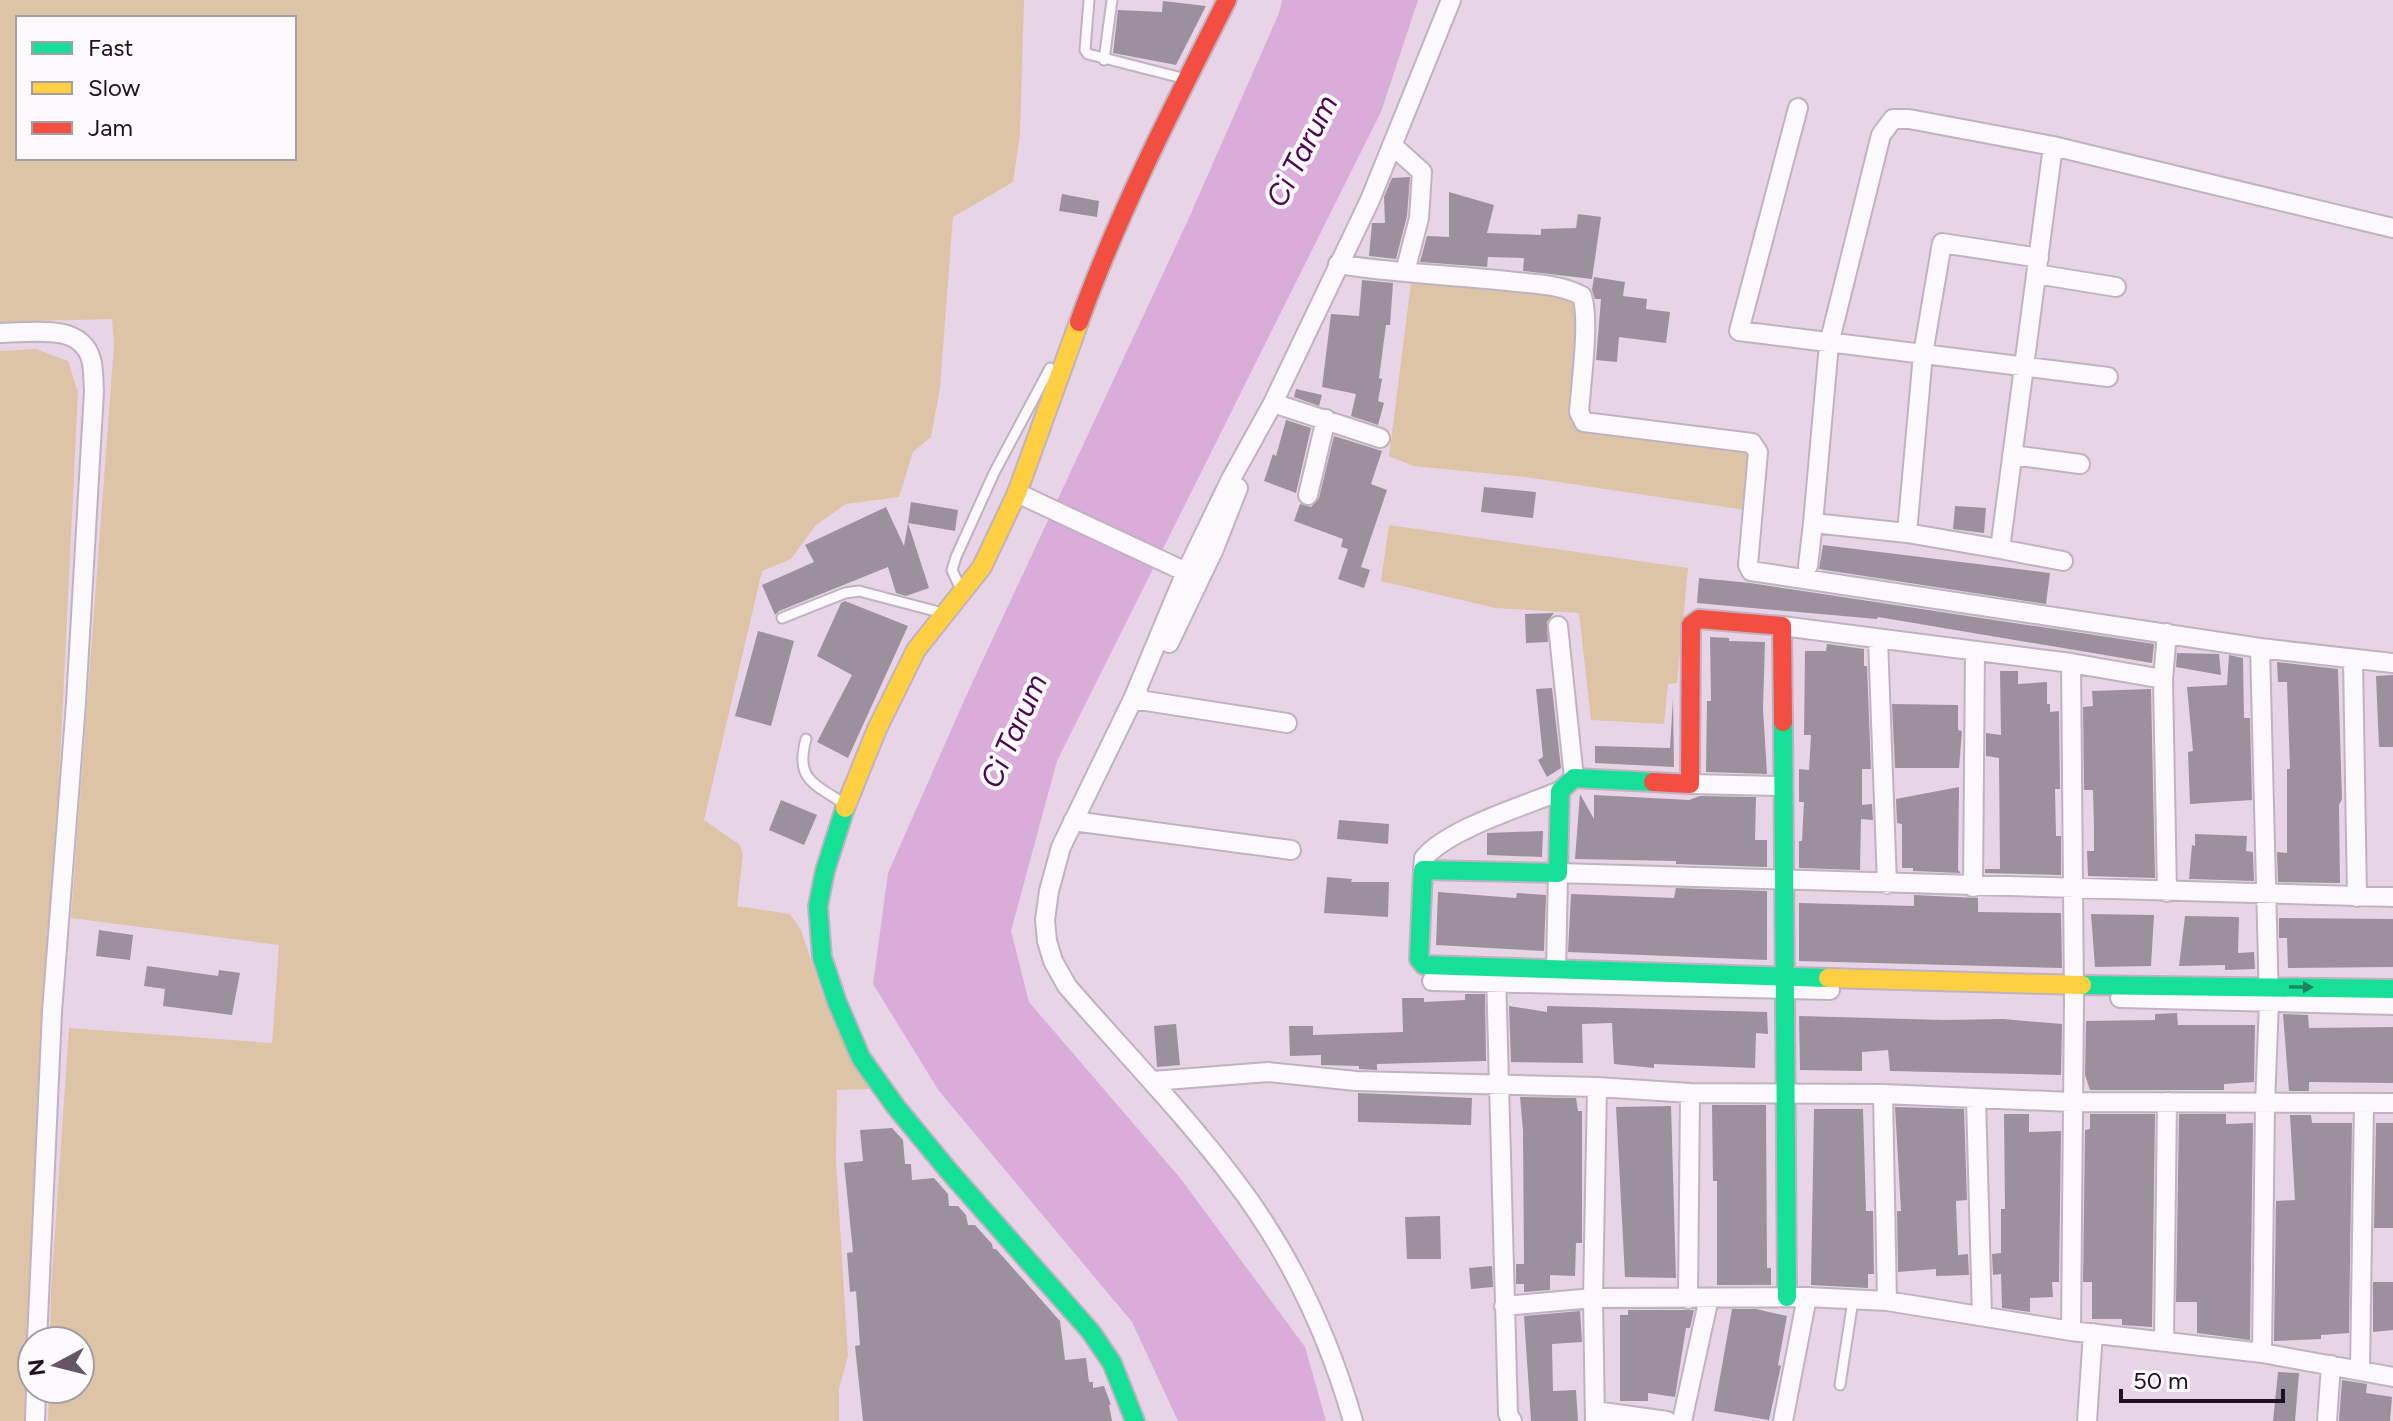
<svg xmlns="http://www.w3.org/2000/svg" width="2393" height="1421" font-family="Figtree,sans-serif">
<style>
.green{fill:#dec4a7;fill-rule:evenodd}
.water{fill:#daacda}
.building{fill:#9d909d}
.lines{fill:none;stroke-linecap:round;stroke-linejoin:round}
.lane-casing{stroke:#c0b2c0;stroke-width:13}
.street-casing{stroke:#c0b2c0;stroke-width:22}
.fast-casing{stroke:#c0b2c0;stroke-width:22}
.slow-casing{stroke:#c0b2c0;stroke-width:22}
.jam-casing{stroke:#c0b2c0;stroke-width:22}
.lane{stroke:#fbf9fb;stroke-width:9}
.street{stroke:#fbf9fb;stroke-width:18}
.fast{stroke:#16e098;stroke-width:18}
.slow{stroke:#ffcf43;stroke-width:18}
.jam{stroke:#f24e42;stroke-width:18}
.oneway{fill:#1a8361}
.labels{text-anchor:middle;stroke-width:8;stroke-linejoin:round;paint-order:stroke}
.water-label{font-size:30px;font-style:italic;fill:#4f0652;stroke:#fdfafd}
</style>
<rect width="100%" height="100%" fill="#e7d5e7"/>
<path class="green" d="M0,0H1024L1020,135L1013,182L953,217L940,388L931,437L913,452L899,497L846,504L816,525L791,559L762,571L704,820L740,845L743,855L737,906L790,914L801,930L824,999L869,1089L837,1090L836,1161L848,1356L839,1388V1421H48L49,1389H80V1341H50L51,1290L69,1028L272,1043L279,945L71,918L114,345L112,319L0,322ZM18,18H294V158H18Z
M1411,283L1516,289L1579,300L1576,424L1751,451L1745,510L1525,477L1413,466L1389,456Z
M36,349L68,361L78,392L28,1421H0V351Z
M1389,525L1688,568L1677,683L1668,684L1664,724L1591,720L1579,613L1495,608L1381,581Z"/>
<path class="water" d="M1282,0H1418L1381,112L1057,761L1011,931L1029,1002L1181,1179L1305,1347L1326,1421H1178L1132,1322L939,1091L873,984L888,873L967,694L1188,220L1279,13Z"/>
<path class="building" d="M1163,1L1206,6L1176,65L1113,53L1118,10L1162,12Z
M1410,177L1407,216L1396,259L1369,256L1372,223H1385L1384,197L1392,178Z
M1449,192L1494,205L1487,233L1541,235V229L1576,228L1578,214L1601,217L1592,279L1523,271L1524,258L1488,257L1487,267L1420,262L1427,236L1449,237Z
M1062,194L1099,201L1097,217L1059,211Z
M1594,277L1625,282L1623,296L1647,299L1646,309L1670,312L1666,343L1619,337L1617,362L1596,360L1601,299H1595L1592,290Z
M1362,280L1393,283L1390,325H1386L1379,378L1382,379L1378,401L1384,403L1378,425L1351,416L1356,394L1322,387L1331,314L1359,316Z
M1296,389L1322,395L1319,406L1294,397Z
M1286,420L1311,428L1296,493L1264,481L1273,454L1276,456Z
M1334,436L1382,451L1371,484L1387,490L1361,567L1370,570L1364,588L1338,579L1348,549L1341,547L1343,539L1294,521L1300,504L1311,507L1319,498Z
M1484,487L1536,492L1533,518L1481,512Z
M911,502L958,510L955,531L908,523Z
M1955,506L1986,508L1984,533L1953,529Z
M886,507L904,546L908,523L929,588L906,596L896,593L888,567L779,611L775,615L762,585L814,562L805,545Z
M1823,545L2050,573L2046,604L1819,569Z
M1699,578L1750,583L2154,644L2152,663L1878,617L1877,619L1697,603Z
M845,601L908,626L848,758L817,742L852,675L817,656L841,603Z
M1554,613L1547,622L1548,642L1526,643L1525,614Z
M758,631L794,641L771,726L735,716Z
M1710,637L1729,638V641L1765,642L1763,709L1767,774L1706,772L1707,701H1711Z
M1827,644L1864,649V666H1867L1871,769H1862V805L1872,804L1873,820L1861,819L1860,870L1799,868V841H1802L1804,802H1799V769L1809,770L1811,735H1804L1805,651H1826Z
M2177,653L2219,654L2221,675L2176,667Z
M2229,655L2243,658L2244,718H2250L2252,800L2190,804L2188,752L2193,751L2187,687L2227,685Z
M2277,662L2338,669L2342,799L2339,805L2340,883L2278,882L2277,852L2287,853V769H2290L2287,682H2278Z
M2000,671H2018V684L2047,682V704H2050V712L2059,711L2060,789H2055L2056,836H2061V875L1985,873V869H2000L1999,758L1986,756V733L2001,735Z
M2393,675V747H2379L2376,676Z
M1552,688L1561,768L1547,777L1538,760L1543,757L1536,689Z
M2151,689L2155,878L2088,876L2087,851H2094V827L2093,790H2084L2083,707L2093,706L2092,691Z
M1673,699L1674,767L1595,763V746L1670,748Z
M1892,704L1958,705V730L1962,731L1959,768H1895Z
M1959,787L1958,870L1961,873L1913,871V868H1902V824L1897,823L1896,799Z
M1580,794L1594,819V795L1689,800L1700,796L1756,797L1755,840H1767V867L1676,864V861L1575,859Z
M781,800L817,815L804,845L769,830Z
M1339,820L1389,824L1388,844L1337,839Z
M1543,831L1542,857L1487,855V833Z
M2195,834L2247,836L2246,851L2253,852L2254,881L2189,879L2192,845L2195,846Z
M1327,877L1352,879L1351,882H1389L1388,917L1324,913Z
M1676,888L1767,891V960L1568,952L1571,894L1674,898Z
M1438,892L1516,898L1517,893L1546,895L1544,951L1436,945Z
M1914,895L1978,898V912L2061,913L2062,968L1799,961V903L1914,906Z
M2091,914L2154,915L2151,966L2095,967Z
M2185,916L2239,917L2238,953L2254,952L2255,969L2225,970V965L2179,966Z
M2279,918L2393,919V967L2288,968L2287,938H2279Z
M99,930L133,935L130,960L96,956Z
M147,966L218,976L219,970L240,973L232,1015L163,1006L165,989L144,986Z
M1465,994H1485L1486,1061L1377,1064V1070L1359,1069V1066L1321,1065V1055L1290,1056L1289,1026H1313V1035L1403,1032L1402,998H1424V1002L1465,1000Z
M1509,1006L1547,1012V1006L1767,1012L1768,1034L1756,1033L1755,1068L1654,1064V1068L1614,1064L1612,1023L1582,1024L1583,1063L1511,1062Z
M2177,1013L2178,1025H2255L2254,1082L2224,1084V1090H2090L2085,1075L2086,1021L2155,1020V1014Z
M2283,1014L2308,1015L2309,1028L2393,1027V1083L2309,1082V1091H2289Z
M1799,1016L1944,1020L2003,1019L2062,1024L2061,1075L1890,1071L1888,1050L1862,1052V1071L1800,1070Z
M1176,1024L1180,1065L1157,1067L1154,1026Z
M1358,1093L1472,1098L1471,1125L1358,1122Z
M1520,1097L1576,1098L1578,1111H1582V1243H1576L1575,1276L1550,1275V1290L1524,1292V1284H1516V1264H1524L1523,1131Z
M1712,1105H1766L1767,1268H1771V1285H1717V1181H1713Z
M1671,1106L1676,1278L1625,1277L1616,1107Z
M1895,1107L1964,1109L1967,1200L1956,1201L1958,1255L1968,1254L1969,1275L1936,1276V1269L1898,1272L1897,1211H1901Z
M1814,1109H1863L1866,1211H1873L1874,1274H1868V1288L1811,1285Z
M2004,1114H2029V1132L2061,1131L2059,1282H2052L2053,1297L2030,1298V1312L2002,1308L2001,1274L1993,1275L1992,1254L2001,1253V1209H2005Z
M2090,1114H2155L2152,1327L2122,1325V1319H2092V1282H2083L2085,1130L2090,1129Z
M2179,1114H2226V1124L2253,1123L2250,1340L2197,1333V1302H2176Z
M2290,1115H2311L2312,1123H2352L2349,1333L2321,1335V1339L2274,1341L2276,1201L2295,1200Z
M2376,1123H2393V1228H2374Z
M892,1128L903,1140L905,1164H911L912,1180L934,1178L948,1194L949,1206H958L966,1215L968,1225H975L992,1244L993,1249H996L1060,1321L1065,1360L1086,1358L1089,1382H1093V1388L1104,1386L1111,1405H1109L1112,1421H863L855,1346L860,1345L856,1291L850,1292L847,1253L853,1252L844,1163L863,1161L860,1130Z
M1440,1216L1441,1259H1407L1405,1217Z
M1492,1266L1493,1287L1471,1289L1469,1268Z
M2373,1282H2393V1330L2373,1332Z
M1732,1309H1756L1787,1316L1778,1365L1781,1366L1769,1420L1714,1411Z
M1628,1310H1694L1690,1328H1686L1675,1397L1648,1393V1401H1620V1315H1628Z
M1580,1311L1582,1342L1552,1344L1553,1391L1576,1390L1578,1421H1531L1524,1316Z
M2278,1372L2299,1373L2295,1421H2273Z
M2342,1380L2367,1384L2366,1393L2392,1397L2390,1421H2339Z"/>
<g class="lines">
<g class="lane-casing">
<path id="lane" d="M1089,0L1085,50L1088,54L1186,79
M1104,60L1112,0
M962,592L952,570L956,557L994,473L1050,368
M782,618L845,593L859,591L939,612
M806,739C795,779 813,783 843,803
M1840,1385L1853,1300"/>
</g>
<g class="street-casing">
<path id="street" d="M1798,108L1739,331L2108,377
M1392,145L1422,172L1419,218L1405,272
M2053,146L2000,549L1907,533L1813,523L1829,344L1881,135L1893,119H1909L2053,146L2393,228
M1338,264C1397,274 1457,275 1516,282C1538,284 1562,285 1582,296C1590,320 1581,383 1579,412L1584,422L1752,443L1758,452L1748,565L1751,571L2260,648L2393,663
M2036,274L2116,287
M0,333C30,333 80,322 91,359C94,369 93,381 94,391L76,703L52,1012L37,1341
M1273,403L1380,438
M2012,455L2080,464
M1017,493L1186,572
M1308,495L1326,419
M1907,533L1923,354L1942,243L2039,258
M2000,549L2063,561
M1808,566L1813,523
M1558,626L1574,778
M1782,626L2071,663L2074,997L2071,1331
M1878,639L1887,884
M1169,643L1214,549L1238,488
M2260,648L2269,1002L2265,1104L2262,1353
M2353,659L2357,897
M2071,663L2163,679L2167,892
M2163,679L2167,633
M1138,692L1133,699L1287,723
M1690,784L1783,786
M1073,821L1291,850
M1423,870L1424,858C1448,829 1524,806 1560,791
M1973,887L1975,651
M1556,969L1558,873L2393,897
M1496,973L1508,1414L1512,1421
M1432,981L1830,990
M2120,998L2393,1005
M1153,1081L1268,1072L1356,1081L1597,1087L1690,1093L1883,1094L2071,1102L2393,1103
M1883,1094L1887,1301
M1976,1099L1982,1315
M1688,1299L1690,1093
M1504,1306L1593,1298L1807,1297L1887,1301L2071,1331L2262,1353L2393,1377
M2164,1341L2167,1102
M2360,1370L2364,1104
M1595,1411L1667,1421
M35,1421L36,1389
M1353,1421C1328,1334 1290,1253 1235,1181C1183,1112 1123,1051 1067,986L1053,961L1047,941L1045,920L1049,891L1061,847L1133,699L1186,572L1231,479L1273,403L1370,200L1451,0
M1595,1421L1593,1298L1597,1087
M1682,1421L1709,1298
M1783,1421L1807,1297
M2087,1421L2093,1333
M2327,1421L2331,1365"/>
</g>
<g class="fast-casing">
<path id="fast" d="M1783,722L1787,1297
M1653,782L1574,778L1560,791L1558,873L1423,870L1419,959L1424,965L1828,978
M845,808L825,871L818,906L822,957L837,1002L861,1058L896,1107L948,1170L1091,1332L1112,1363L1135,1421
M2082,985L2393,989"/>
</g>
<g class="slow-casing">
<path id="slow" d="M845,808L877,729L916,650L982,567L1017,493L1079,322
M1828,978L2082,985"/>
</g>
<g class="jam-casing">
<path id="jam" d="M1079,322C1119,211 1174,105 1227,0
M1653,782L1690,784L1691,625L1699,619L1782,626L1783,722"/>
</g>
<use href="#lane" class="lane"/>
<use href="#street" class="street"/>
<use href="#fast" class="fast"/>
<use href="#slow" class="slow"/>
<use href="#jam" class="jam"/>
</g>
<defs><path id="oneway-solid" d="M-6-.8H1V-3.2L6.5 0L1 3.2V.8H-6Z" transform="scale(2)"/></defs>
<use class="oneway" href="#oneway-solid" transform="translate(2301 987) rotate(1)"/>
<g class="labels">
<g class="water-label">
<text transform="translate(1302 151) rotate(-63)" y="10">Ci Tarum</text>
<text transform="translate(1014 731) rotate(-66)" y="10">Ci Tarum</text>
</g>
</g>
<rect x="16" y="16" width="280" height="144" fill="#fdfafd" stroke="#a49da4" stroke-width="2"/>
<rect x="32" y="42" width="40" height="12" fill="#16e098" stroke="#a49da4" stroke-width="2"/>
<text x="88" y="56" font-size="24" fill="#1e121e">Fast</text>
<rect x="32" y="82" width="40" height="12" fill="#ffcf43" stroke="#a49da4" stroke-width="2"/>
<text x="88" y="96" font-size="24" fill="#1e121e">Slow</text>
<rect x="32" y="122" width="40" height="12" fill="#f24e42" stroke="#a49da4" stroke-width="2"/>
<text x="88" y="136" font-size="24" fill="#1e121e">Jam</text>
<g transform="translate(56 1365) rotate(263)"><circle r="38" fill="#fdfafd" stroke="#a49da4" stroke-width="2"/>
<path d="M0-6L14 30L0 20L-14 30Z" fill="#645664"/>
<text y="-12" font-size="22" font-weight="bold" text-anchor="middle" fill="#1e121e">N</text>
</g>
<path d="M2121 1389v12h162v-12" fill="none" stroke="#1e121e" stroke-width="4"/>
<text x="2133" y="1389" font-size="24" fill="#1e121e" stroke="#fdfafd" stroke-width="6" paint-order="stroke">50 m</text>
</svg>
